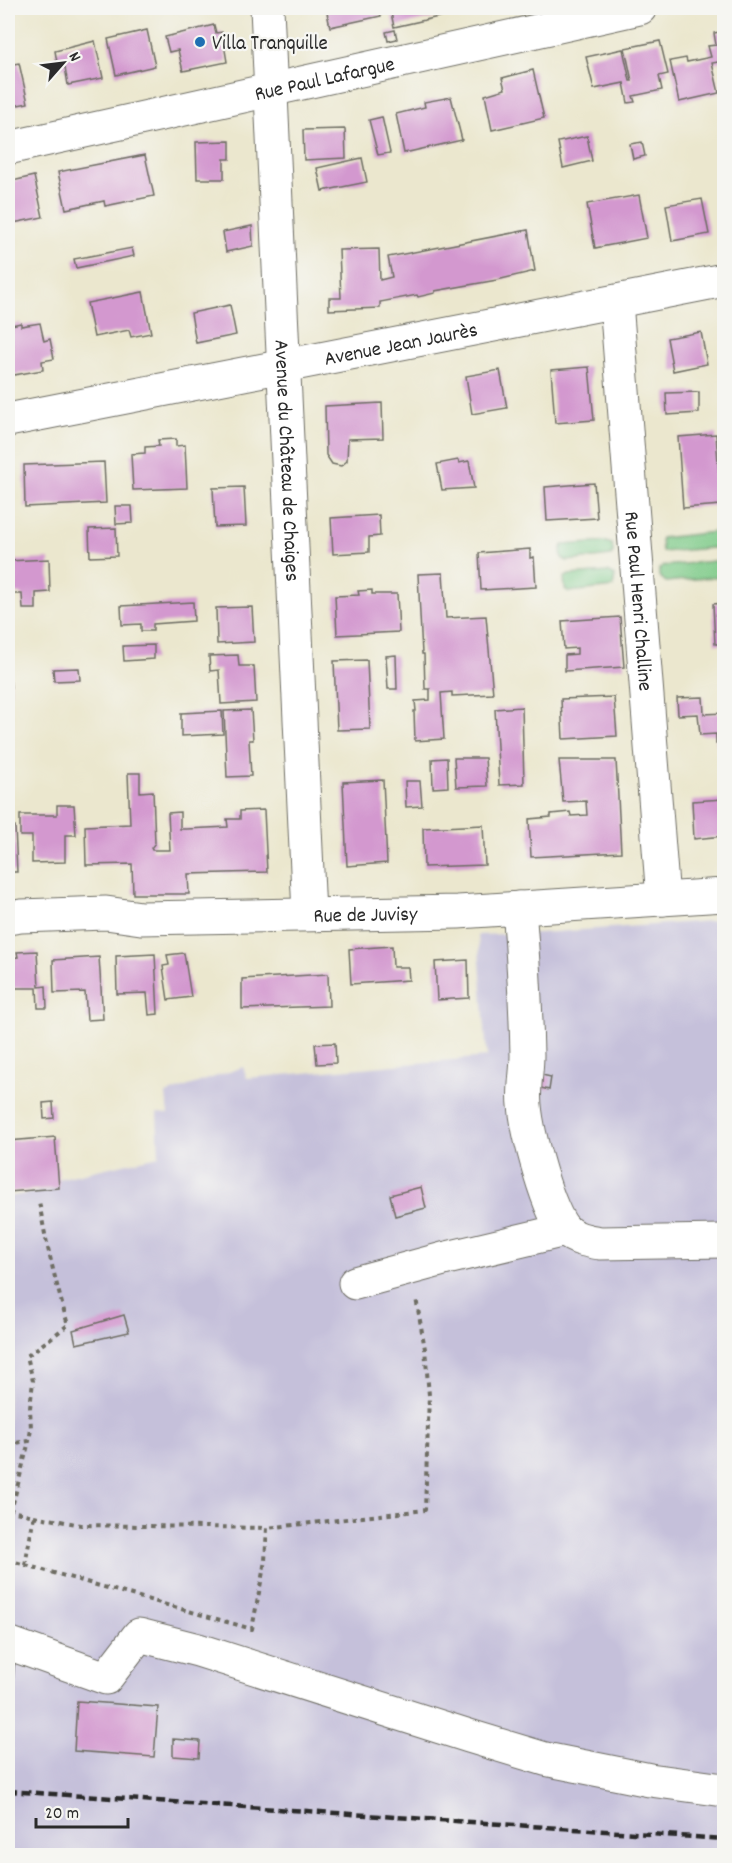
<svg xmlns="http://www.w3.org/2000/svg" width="732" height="1863" font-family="Dekko,sans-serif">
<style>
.industrial{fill:#c5c0da}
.green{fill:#7fcb89;stroke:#557b5a;stroke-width:1.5}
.building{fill:#d398cf}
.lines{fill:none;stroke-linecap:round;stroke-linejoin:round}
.minor-casing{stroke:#6e6d64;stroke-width:35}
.path{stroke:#6e6d64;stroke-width:4;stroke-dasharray:4.5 4.5;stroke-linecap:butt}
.minor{stroke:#fff;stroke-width:33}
.rail{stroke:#2b2b2b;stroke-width:4.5;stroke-dasharray:9 4.5;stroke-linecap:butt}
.poi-dot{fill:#1f6fb2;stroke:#f6f6f2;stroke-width:2}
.labels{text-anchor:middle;stroke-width:4.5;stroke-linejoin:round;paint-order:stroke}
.poi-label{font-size:21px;fill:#2b2b2b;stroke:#f6f6f2;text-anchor:start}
.street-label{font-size:21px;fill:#2b2b2b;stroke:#f6f6f2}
</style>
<rect width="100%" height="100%" fill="#f6f6f2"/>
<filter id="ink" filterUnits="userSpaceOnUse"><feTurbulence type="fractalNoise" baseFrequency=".0167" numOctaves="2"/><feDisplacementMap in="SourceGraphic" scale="12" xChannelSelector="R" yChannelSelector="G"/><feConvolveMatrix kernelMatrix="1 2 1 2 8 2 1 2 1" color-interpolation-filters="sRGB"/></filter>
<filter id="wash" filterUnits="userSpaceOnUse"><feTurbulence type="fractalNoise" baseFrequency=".008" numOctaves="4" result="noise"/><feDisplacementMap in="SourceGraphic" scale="24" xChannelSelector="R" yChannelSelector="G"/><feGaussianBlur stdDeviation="1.35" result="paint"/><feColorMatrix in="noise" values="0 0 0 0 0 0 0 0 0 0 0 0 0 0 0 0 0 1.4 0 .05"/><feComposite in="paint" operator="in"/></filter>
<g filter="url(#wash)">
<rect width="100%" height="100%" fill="#ebe7ce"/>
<path class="industrial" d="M724,920V1855L8,1856V1197L59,1188L58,1179L159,1156L157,1113L168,1114L166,1094L243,1067L247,1078L487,1057L478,935L540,933Z"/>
<path class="green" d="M724,531V547L662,552L661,538Z
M606,542L612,544L613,552L611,556L567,561L562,558L561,551L563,545Z
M724,560V576L666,582L659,576V569L664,566Z
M608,572L615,576L613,587L569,592L565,589L564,578L569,575Z"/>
<g id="blocks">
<path class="building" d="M326,8H379L381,16L330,27Z
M390,8H478L394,27Z
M214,25L216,33L222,32L227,62L183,71L178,50L169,52L165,37Z
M147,30L155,66L116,75L108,39Z
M395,30L397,39L388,41L386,32Z
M724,31V61L712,63L719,93L679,102L670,61L686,58L687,62L711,57L708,46L716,45L714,33Z
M95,41L103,78L68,85L65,67L58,68L55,51Z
M660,41L668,74L659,76L662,90L633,96L635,102L628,103L624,83L594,89L586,57L623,49L630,81H632L625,48Z
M19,63L28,103L8,107V65Z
M533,70L544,118L492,130L485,95L505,89L502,78Z
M451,97L462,140L404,153L396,114L425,107L424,102Z
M382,117L390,153L378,155L369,120Z
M345,129L346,158L304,160L303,130Z
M587,136L592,161L563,168L558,142Z
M230,141V159H224V179H197L196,142Z
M642,142L645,156L633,159L630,144Z
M145,155L154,196L105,206L104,201L66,209L58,172Z
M362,158L367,182L322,191L317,168Z
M34,176L43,217L8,224V182Z
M639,195L647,238L595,248L587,204Z
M702,199L709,234L672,241L666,205Z
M252,226L253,246L226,252L223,232Z
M528,230L535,271L497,280L435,291V293L418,297L417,295L380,302V308L329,310V298H341L339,250L379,249L380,280L392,277L388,257Z
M132,248L134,256L76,268L74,259Z
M143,292L151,333L131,337L129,330L94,337L87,303Z
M230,305L236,335L196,343L191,313Z
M21,323V326L40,323L44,341L50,339L54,359L42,361L43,370L8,376V329L12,328L11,325Z
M701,332L707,364L673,371L667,338Z
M589,367L594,420L555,423L551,370Z
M500,370L507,408L472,414L466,376Z
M699,392V413L667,415L666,393Z
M382,403L383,438L348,439L347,461L341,466L332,464L326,455L325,406Z
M716,434L721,505L683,508L678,437Z
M176,439V446L185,445L187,488L133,490L131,454L145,453V447L159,446L158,440Z
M458,460L459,463L469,461L474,488L442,490L437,464Z
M104,462L106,503L25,507L24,465Z
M594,483L597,518L547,521L545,487Z
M244,487L246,526L215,527L213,488Z
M115,506H132L133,523L116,524Z
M379,515L380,536L369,537V552L333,554L331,518Z
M116,528L117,556L90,557L89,529Z
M530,549V558L534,557L536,587L481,590L479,553Z
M49,559L50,592L36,593V609H23L22,594H8V561Z
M443,573L446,618L486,616L493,694L452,696V692L441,693L444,739L415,741L414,711H416L415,701L430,700V689H425L424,654H422L418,574Z
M372,590V594H397L399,632L337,635L335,596L359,595L358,591Z
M193,602L194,621L153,624V631H141V624L122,625L121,606Z
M724,603V644H715L713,604Z
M252,607L254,642L217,644L216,608Z
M620,617L624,667L565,671V655L577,654V648L564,649L562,621Z
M154,645V659L124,661L123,646Z
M238,655L239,666H254L256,702L221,704L219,670L210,671L209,656Z
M396,655L397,689H388L386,656Z
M367,660L370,729L337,730L334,661Z
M79,668L80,680L54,681L53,669Z
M8,675H10L11,693L8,694Z
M614,697L617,736L563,739L561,699Z
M703,697L704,714L724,713V744H716V734L700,735L698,714L678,715L677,698Z
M522,707L524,784L499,785L495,709Z
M251,710L253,740H249L251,776L227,777L224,711Z
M222,711L223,734L181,736V713Z
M447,758L448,787L433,788L432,759Z
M454,758H485L487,786L456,787Z
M559,760H616L621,852L531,857L529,819L551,817V814L570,812L571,816L587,815L586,801L563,802Z
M128,773H140V792L153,791L155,843L151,848L152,850H170L168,813L180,812V829H186L228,827L227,819H240V811L264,810L267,872L188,874L189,894H133L132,864L86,865L85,826L130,824Z
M383,780L387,863L347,866L343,782Z
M405,781H420L422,806L406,807Z
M724,799V836L694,839L692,801Z
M57,805H74L76,835H65V862L32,863V836H20V815H57Z
M483,825L485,865L424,867L423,828Z
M15,826L17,872H8V827Z
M392,946L393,967H408L409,980L351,984L349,949Z
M37,951L39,987L46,986L47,1008H38L37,988H9L8,958L18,957L17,952Z
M184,953L191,997L168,1000L163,966L169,965L167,955Z
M155,954L158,1014L149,1015L147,993L117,994L116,956Z
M99,957L103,1019L87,1020L85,992L54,993L53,960Z
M468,960L469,998L437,1000L435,962Z
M328,974L329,1006L242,1009V979Z
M335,1043L336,1063L317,1064L315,1044Z
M542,1075L551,1077L549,1090L541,1088Z
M53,1102L54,1118L44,1119L43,1103Z
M55,1137L59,1188L8,1192V1141Z
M421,1187L426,1208L395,1216L390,1195Z
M124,1315L129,1332L76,1344L73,1330Z
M8,1658L15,1659L12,1693H8Z
M77,1701L158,1707L154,1757L74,1751Z
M173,1739L200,1741L199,1758L173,1756Z"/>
</g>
</g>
<g filter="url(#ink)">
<use href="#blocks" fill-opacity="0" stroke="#6e6d64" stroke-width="1.5"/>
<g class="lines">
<g class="minor-casing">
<g id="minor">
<path id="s1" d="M267,8L309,914"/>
<path id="s2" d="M8,148L640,8"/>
<path id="s3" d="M616,302L663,899"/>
<path id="s4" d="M8,420L724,280"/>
<path d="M519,908C523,957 526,1006 527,1055C527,1072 523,1089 525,1105C527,1131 548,1214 566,1231C575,1239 588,1241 600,1243L724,1241"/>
<path id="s5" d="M8,918L21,916L106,913L141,918L458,912L724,895"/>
<path d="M355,1283L447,1258L565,1230"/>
<path d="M8,1643L106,1678L139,1635L198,1650L469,1736L545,1759L650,1780L724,1790"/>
</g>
</g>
<path class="path" d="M8,1444L29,1441L31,1429L30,1408L33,1381L27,1356L68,1325C56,1283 46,1245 39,1201
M34,1516L81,1525L267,1528
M8,1560L252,1629L265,1561L267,1528L425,1510L429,1395L425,1349L416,1298
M25,1565L34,1516L11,1511L29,1441"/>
<use href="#minor" class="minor"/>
<path class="rail" d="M8,1791L724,1839"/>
</g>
</g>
<circle class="poi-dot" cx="200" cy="42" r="6"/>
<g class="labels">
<g class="poi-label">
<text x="212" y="49">Villa Tranquille</text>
</g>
<g class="street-label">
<text dy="7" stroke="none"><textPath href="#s2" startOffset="324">Rue Paul Lafargue</textPath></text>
<text dy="7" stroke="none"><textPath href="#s4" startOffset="400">Avenue Jean Jaurès</textPath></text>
<text dy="7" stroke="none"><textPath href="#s1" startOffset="453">Avenue du Château de Chaiges</textPath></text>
<text dy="7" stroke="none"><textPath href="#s3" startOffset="300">Rue Paul Henri Challine</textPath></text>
<text dy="7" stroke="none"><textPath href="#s5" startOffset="358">Rue de Juvisy</textPath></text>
</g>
</g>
<rect width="732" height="1863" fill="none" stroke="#f6f6f2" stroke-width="30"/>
<g transform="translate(63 63) rotate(62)" stroke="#f6f6f2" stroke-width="4.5" paint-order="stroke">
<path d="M0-4.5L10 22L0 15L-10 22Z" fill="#2b2b2b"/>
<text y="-9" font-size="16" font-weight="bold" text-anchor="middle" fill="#2b2b2b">N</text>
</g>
<path d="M36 1818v9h92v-9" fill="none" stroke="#2b2b2b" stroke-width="3"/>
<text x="45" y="1818" font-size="18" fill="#2b2b2b" stroke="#f6f6f2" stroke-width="4.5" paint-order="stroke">20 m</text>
</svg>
